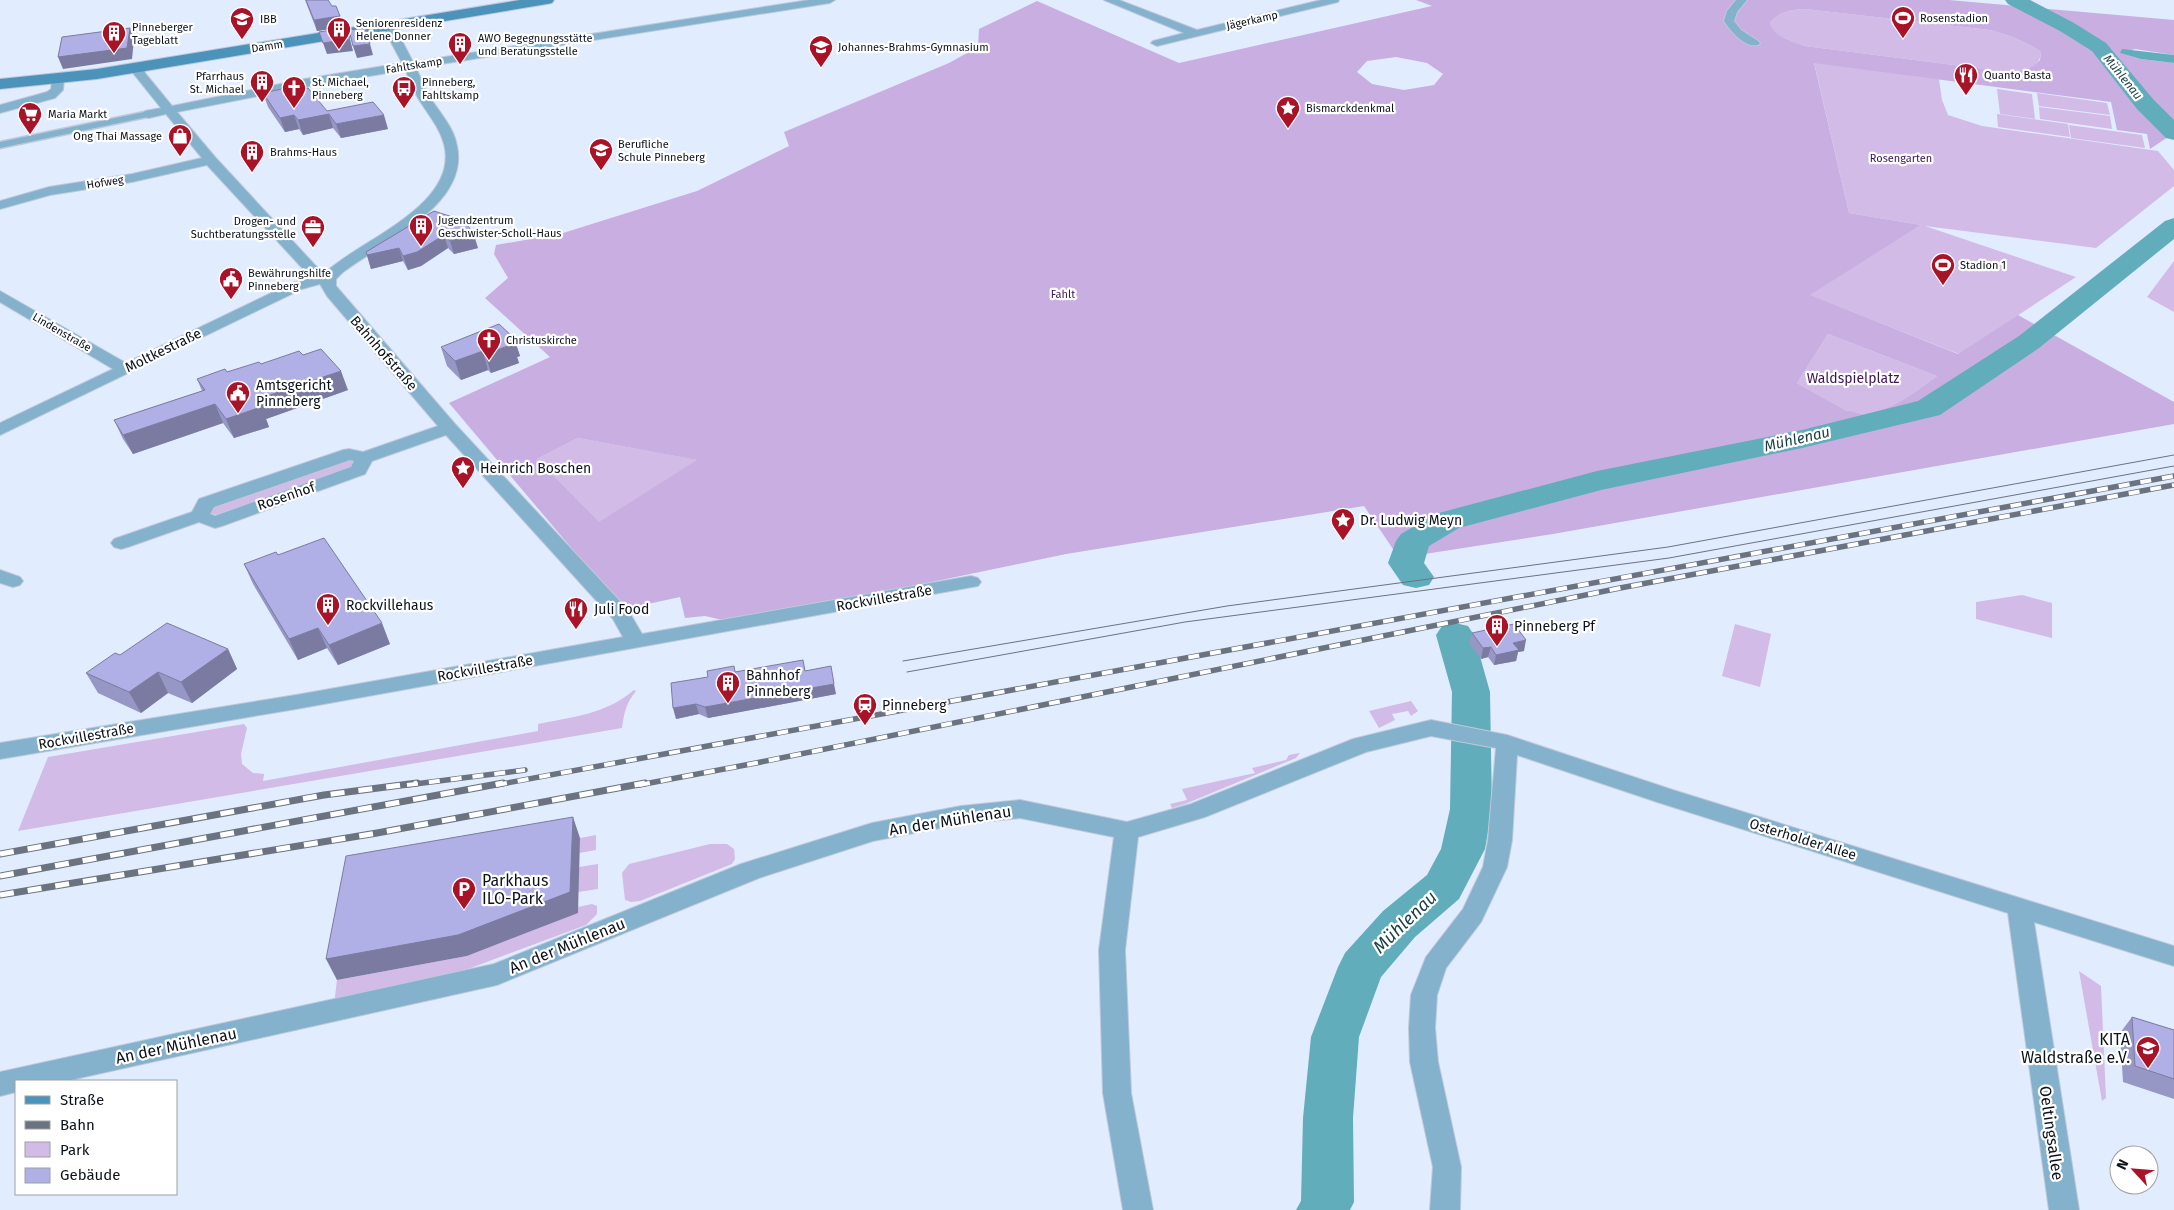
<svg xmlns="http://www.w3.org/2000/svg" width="2174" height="1210" font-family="'Fira Sans',sans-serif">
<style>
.green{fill:#d2bbe7}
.forest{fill:#c9aee2;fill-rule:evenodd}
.water{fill:#61adbb}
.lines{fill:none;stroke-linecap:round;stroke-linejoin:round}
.river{fill:#61adbb;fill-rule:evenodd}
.pedestrian-casing{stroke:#bfc9da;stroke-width:3}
.minor-casing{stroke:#bfc9da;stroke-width:2}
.secondary-casing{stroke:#bfc9da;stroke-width:2}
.pedestrian{fill:#84b1cc;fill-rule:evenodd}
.minor{fill:#84b1cc;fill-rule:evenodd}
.secondary{fill:#4c93bb;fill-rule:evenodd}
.tram{stroke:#6b7381;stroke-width:1}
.rail-far1-casing{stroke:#6b7381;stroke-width:5.5}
.rail-casing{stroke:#6b7381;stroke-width:7}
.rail-far1{stroke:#fff;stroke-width:4;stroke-dasharray:11;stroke-linecap:butt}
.rail{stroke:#fff;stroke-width:5;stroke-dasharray:14;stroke-linecap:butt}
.wall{fill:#9797c6}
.shaded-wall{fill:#7b7ba1}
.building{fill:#b0b0e6;stroke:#7b7ba1}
.labels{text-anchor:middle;stroke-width:4.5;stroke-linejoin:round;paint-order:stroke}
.far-poi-label{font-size:11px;fill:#0c121c;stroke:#fff;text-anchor:start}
.far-street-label{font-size:11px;fill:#0c121c;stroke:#fff}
.far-park-label{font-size:11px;fill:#3a1552;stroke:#fff}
.far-water-label{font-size:12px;font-style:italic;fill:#193e44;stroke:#fff}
.street-label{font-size:14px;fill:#0c121c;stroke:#fff}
.park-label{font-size:14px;fill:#3a1552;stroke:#fff}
.poi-label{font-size:14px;fill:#0c121c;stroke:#fff;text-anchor:start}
.water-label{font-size:15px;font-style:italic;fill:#193e44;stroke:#fff}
.near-street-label{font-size:16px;fill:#0c121c;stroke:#fff}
.near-poi-label{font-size:16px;fill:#0c121c;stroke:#fff;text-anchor:start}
.near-water-label{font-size:18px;font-style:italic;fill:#193e44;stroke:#fff}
</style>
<rect width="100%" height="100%" fill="#e1ecfe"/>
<path class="green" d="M1805,9L1990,30C2009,35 2025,41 2041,52C2040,73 2017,71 2001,71L1805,46C1792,42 1773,37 1770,23C1779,11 1791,10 1805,9Z
M1814,62L1939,79L1942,100L1948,115L1982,126L2158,151L2174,170V186L2096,248L1925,226L2076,277L1959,354L1809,295L1921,225L1849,213Z
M1997,89L2032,94L2035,119L2000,114Z
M2037,93L2107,103L2110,115L2039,106Z
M2039,107L2110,116L2112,129L2040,119Z
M1997,114L2068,124L2070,137L1998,127Z
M2069,125L2142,135L2145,148L2071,138Z
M2174,261V312L2147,297Z
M1828,334L1937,376C1915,392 1894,409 1867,414C1860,415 1854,410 1847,411L1797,383Z
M578,438L698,460L599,523L537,459Z
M348,459L355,462L353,467L222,516L206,513L209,508Z
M2022,595L2052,603V638L1976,619V602Z
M1735,624L1771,634L1760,687L1722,676Z
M634,690L636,691C626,703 624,713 622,728L18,831L48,757L244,724L247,728L241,754L242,764L253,773L264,774L263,781L538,731V724C573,717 606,714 634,690Z
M1411,701L1418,711L1411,716L1408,711L1392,714L1395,720L1379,728L1369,711Z
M1300,753L1296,758L1185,804L1172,808L1170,804L1187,800L1182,789L1255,773L1252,768L1286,760L1289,755Z
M596,835V850L579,853L580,838Z
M710,844H727L734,849L735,859L732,864L640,901L631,902L625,900L622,873L629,864Z
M598,864V889L578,892L579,867Z
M592,904L597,906V914L586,925L452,975L334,1005L337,980L467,956L577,913L578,907Z
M2079,971L2101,986L2106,1098L2102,1101Z"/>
<path class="forest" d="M1416,0H1949L2174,20V55L2135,49L2121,53L2141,59L2174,63V133L2150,149L2147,134L2117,130L2111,102L1814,63L1849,213L1921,225L1810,295L1958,354L2018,315L2174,402V424L1553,534L1399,558L1364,506L1066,554L736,623L705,616L685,618L680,597L634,607L622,608L449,403L550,357L485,298L508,278L494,254L496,245L560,234L697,191L789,146L784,132L949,63L978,47L979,29L1037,1L1179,63L1432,6ZM1805,9L1990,30C2009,35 2025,41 2041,52L2040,60C2030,72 2016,71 2001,71L1805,46C1792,42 1774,37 1770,23C1779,11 1791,10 1805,9ZM1396,57L1427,63L1443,74L1434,85L1404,90L1372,84L1357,72L1367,61ZM1828,334L1937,376C1915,392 1894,409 1866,414C1860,415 1854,410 1847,411L1797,383ZM578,438L697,460L599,522L537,459Z"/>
<path class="water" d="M2122,49L2174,55V63L2141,59L2120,53Z"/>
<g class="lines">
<path class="river" d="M2005,0H2030L2074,23L2106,43L2153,99L2174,120V140L2166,138L2137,109L2092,51L2060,31L2008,4Z
M2174,218V239L2039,348L1940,415L1802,448L1601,490L1459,528L1429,546L1424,563L1434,577L1429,585L1416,588L1403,585L1388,563L1396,541L1401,534L1435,514L1597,471L1802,430L1918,401L2019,336L2165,221Z
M1455,623L1468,626L1474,635L1490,692L1492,809L1485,849L1459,899L1415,937L1381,977L1359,1037L1353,1118L1354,1202L1350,1210H1296L1301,1201L1303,1118L1311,1037L1338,967L1345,953L1383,911L1427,875L1441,849L1450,809L1452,692L1436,635L1442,626Z"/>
<g class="pedestrian-casing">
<path id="pedestrian" d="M149,111L152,112V116L0,148V142Z"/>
</g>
<g class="minor-casing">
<path id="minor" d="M809,0H835L830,3L416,68C421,78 425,89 431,99C441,114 454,128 457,146C470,206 379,244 342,273L336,279V286L455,424L628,610L642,634L971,576L978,578L981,582L978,586L296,709L0,759V743L296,695L623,637L613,619L446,435L372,461L365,474L222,526L215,528L199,522L128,547L121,549L114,547L111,543L114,539L192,512L199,499L343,450L349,449L363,452L438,426L327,296L320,284L302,289L0,435V423L113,369L0,302V291L126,363L292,283L313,277L304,270L207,165L132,182L50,195L0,209V201L49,187L132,174L202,158L166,114L149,118L145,117L143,114L145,111L161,108L133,73L136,65H144L145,73L172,106L305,79L402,63L383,27L389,24L395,27L413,62ZM405,70C410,79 413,89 418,98C427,113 439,126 444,144C460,205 360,240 326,272L320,270L314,264L215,157L177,112L305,87ZM350,460L354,461L351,467L215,516L210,514L214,507Z
M1104,0H1119L1197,30L1321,0H1339L1338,2L1157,46L1151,43L1153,41L1184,33Z
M1736,0H1747L1737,12L1734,21L1741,30L1758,41L1760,43L1758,45C1744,48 1731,31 1724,21L1727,11Z
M58,75L64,79L63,90L55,98L0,113V105L47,92L51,89L52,79Z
M0,570L20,577L23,581L20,585L13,587L0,583Z
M1431,720L1507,735L1673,790L2174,946V966L2034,922L2079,1210H2049L2008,913L1657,802L1517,755L1512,840L1507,867L1481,922L1446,968L1437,995L1435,1028L1438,1062L1461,1167L1460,1210H1430L1433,1167L1410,1062L1409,1028L1411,995L1426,957L1463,909L1483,867L1488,840L1496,748L1431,736L1366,752L1205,817L1138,837L1125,950L1131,1093L1153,1210H1123L1103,1093L1099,950L1114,837L1020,818L961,824L873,841L759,878L497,985L66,1081H16V1092L0,1096V1072L494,964L741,864L872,823L961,806L1020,800L1127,822L1191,804L1353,739Z"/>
</g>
<g class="secondary-casing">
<path id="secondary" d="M520,0H554L552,3L547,4L97,79L0,89V79L97,69Z"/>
</g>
<use href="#pedestrian" class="pedestrian"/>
<use href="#minor" class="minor"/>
<use href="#secondary" class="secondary"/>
<path class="tram" d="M903,661L1227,606L1668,547L2174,455
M907,672L1185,622L1669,558L2174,466"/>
<g class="rail-far1-casing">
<path id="rail-far1" d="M407,785L525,770
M496,785L2174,476
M639,785L756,763L1620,588L2174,485"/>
</g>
<g class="rail-casing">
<path id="rail" d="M0,854L324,795L417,783
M0,876L503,783
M0,895L377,833L645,783"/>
</g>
<use href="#rail-far1" class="rail-far1"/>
<use href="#rail" class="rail"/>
</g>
<path class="wall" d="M305,0H328L343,27L317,31Z
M299,90L327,111L388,129L341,138L333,128L303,135L299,129L285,132L268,107L263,93Z
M434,211L478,248L454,254L448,248L421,266L408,270L403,261L371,269L366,252Z
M514,338L520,356L517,357L519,363L491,373L488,370L461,380L447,366L441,347Z
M303,355L348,390L266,419L269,427L234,438L223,423L133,454L123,439L114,420L202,391L197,379Z
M278,555L390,644L338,665L327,648L298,660L253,584L244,564Z
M1472,633L1524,651L1518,652L1516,661L1494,665L1488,657L1481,659L1469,643Z
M228,649L237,669L192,703L168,693L141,713L98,693L86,673Z
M805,671L836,694L708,718L699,714L676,719L735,672Z
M2132,1017L2174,1030V1099L2123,1082L2120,1033Z"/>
<path class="shaded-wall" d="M340,16L343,27L317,31L314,20Z
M130,28L134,39L132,59L63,69L58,57Z
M350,39L353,51L327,54L323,43Z
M370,44L373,55L357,58L353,46Z
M329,114L333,128L303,135L298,120Z
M294,115L299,129L285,132L280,118Z
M384,115L388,129L341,138L336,124Z
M444,235L448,248L421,266L408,270L403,256Z
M474,235L478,248L454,254L450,241Z
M399,248L403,261L371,269L367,255Z
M514,338L520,356L517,357L519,363L491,373L485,354L509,340Z
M483,351L488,370L461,380L455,361Z
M341,371L348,390L266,419L269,427L234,438L226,419L255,400Z
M215,404L223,423L133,454L123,435Z
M382,623L390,644L338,665L329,645Z
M318,628L327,648L298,660L289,639Z
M1526,640L1524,651L1518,652L1516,661L1494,665L1496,655L1513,643Z
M1491,647L1488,657L1481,659L1483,648Z
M228,649L237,669L192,703L181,682Z
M158,672L168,693L141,713L129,692Z
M834,684L836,694L708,718L705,707Z
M696,704L699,714L676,719L673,708Z
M573,817L580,838L578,913L467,956L337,980L326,959Z"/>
<path class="building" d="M306,0H328L332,6H336L340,16L314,20Z
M130,28L127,48L58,57L62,37Z
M345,28L350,39L323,43L319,32Z
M365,28L370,44L353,46L349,30Z
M296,86L299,90L308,88L327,111L373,102L384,115L336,124L329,114L298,120L294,115L280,118L263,93Z
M434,211L465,221L474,235L450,241L444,235L417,252L403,256L399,248L367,255L366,252Z
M499,324L514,338L509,340L514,344L485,354L483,351L455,361L441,347Z
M321,349L341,371L255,400L261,407L226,419L215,404L123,435L114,420L205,390L197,379L225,369L227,372L259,362L261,364L299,351L303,355Z
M324,538L382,623L329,645L318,628L289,639L244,564L276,552L278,555Z
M167,623L228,649L181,682L158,672L129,692L86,673L115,653L120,655Z
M1514,624L1526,640L1513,643L1519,650L1496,655L1491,647L1483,648L1472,633Z
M803,660L805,671L831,666L834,684L705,707L696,704L673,708L671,683L708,677L707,671L734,666L735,672Z
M573,817L570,892L458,935L326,959L346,856Z
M2132,1017L2174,1030V1079L2135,1066Z"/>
<defs>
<g id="stadium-pin" transform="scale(1.25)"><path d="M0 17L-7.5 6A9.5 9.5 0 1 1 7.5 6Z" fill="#a91328" stroke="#fff"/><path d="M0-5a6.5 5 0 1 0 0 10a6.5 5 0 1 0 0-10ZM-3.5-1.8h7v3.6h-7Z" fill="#fff"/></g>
<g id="school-pin" transform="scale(1.25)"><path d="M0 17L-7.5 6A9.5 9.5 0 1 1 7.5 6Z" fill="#a91328" stroke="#fff"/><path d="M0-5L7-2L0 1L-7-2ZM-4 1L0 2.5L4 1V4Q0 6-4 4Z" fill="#fff"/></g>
<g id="building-pin" transform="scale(1.25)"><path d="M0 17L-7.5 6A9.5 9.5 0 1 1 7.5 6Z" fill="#a91328" stroke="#fff"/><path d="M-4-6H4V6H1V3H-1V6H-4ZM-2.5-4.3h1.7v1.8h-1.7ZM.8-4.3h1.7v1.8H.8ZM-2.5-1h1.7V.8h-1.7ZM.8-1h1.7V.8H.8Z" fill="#fff"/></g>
<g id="restaurant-pin" transform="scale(1.25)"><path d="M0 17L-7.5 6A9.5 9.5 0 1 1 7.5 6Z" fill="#a91328" stroke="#fff"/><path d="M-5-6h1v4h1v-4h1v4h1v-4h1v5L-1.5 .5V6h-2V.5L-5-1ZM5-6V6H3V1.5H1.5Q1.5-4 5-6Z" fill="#fff"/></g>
<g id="church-pin" transform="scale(1.25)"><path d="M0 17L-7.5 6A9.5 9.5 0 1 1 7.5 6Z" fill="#a91328" stroke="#fff"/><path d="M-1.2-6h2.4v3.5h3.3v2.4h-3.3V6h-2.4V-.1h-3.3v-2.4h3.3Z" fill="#fff"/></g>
<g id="bus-pin" transform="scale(1.25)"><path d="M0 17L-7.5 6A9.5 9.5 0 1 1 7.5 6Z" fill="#a91328" stroke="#fff"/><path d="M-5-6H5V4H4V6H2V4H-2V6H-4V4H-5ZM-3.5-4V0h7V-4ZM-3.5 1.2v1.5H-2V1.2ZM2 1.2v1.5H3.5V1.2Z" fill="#fff"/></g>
<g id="sight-pin" transform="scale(1.25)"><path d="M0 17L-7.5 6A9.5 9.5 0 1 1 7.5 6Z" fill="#a91328" stroke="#fff"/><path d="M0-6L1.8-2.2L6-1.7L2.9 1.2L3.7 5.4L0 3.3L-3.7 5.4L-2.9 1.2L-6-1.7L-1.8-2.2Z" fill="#fff"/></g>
<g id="supermarket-pin" transform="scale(1.25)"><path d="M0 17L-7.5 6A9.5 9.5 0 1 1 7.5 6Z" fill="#a91328" stroke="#fff"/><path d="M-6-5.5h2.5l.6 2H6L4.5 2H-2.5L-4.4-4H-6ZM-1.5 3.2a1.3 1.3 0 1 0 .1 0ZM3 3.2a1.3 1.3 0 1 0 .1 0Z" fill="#fff"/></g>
<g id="shop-pin" transform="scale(1.25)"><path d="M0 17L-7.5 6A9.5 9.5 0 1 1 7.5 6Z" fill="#a91328" stroke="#fff"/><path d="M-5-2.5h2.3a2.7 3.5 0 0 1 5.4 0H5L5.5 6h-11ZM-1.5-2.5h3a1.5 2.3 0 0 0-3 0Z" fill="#fff"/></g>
<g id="office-pin" transform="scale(1.25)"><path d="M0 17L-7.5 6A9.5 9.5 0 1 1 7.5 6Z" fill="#a91328" stroke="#fff"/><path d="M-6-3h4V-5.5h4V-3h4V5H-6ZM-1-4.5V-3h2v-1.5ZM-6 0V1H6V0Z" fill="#fff"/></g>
<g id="civic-pin" transform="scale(1.25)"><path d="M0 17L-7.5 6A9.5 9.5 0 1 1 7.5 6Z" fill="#a91328" stroke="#fff"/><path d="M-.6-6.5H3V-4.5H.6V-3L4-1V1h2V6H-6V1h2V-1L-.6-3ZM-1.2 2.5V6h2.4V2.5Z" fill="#fff"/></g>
<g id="station-pin" transform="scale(1.25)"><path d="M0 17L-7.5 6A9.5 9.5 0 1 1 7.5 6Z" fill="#a91328" stroke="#fff"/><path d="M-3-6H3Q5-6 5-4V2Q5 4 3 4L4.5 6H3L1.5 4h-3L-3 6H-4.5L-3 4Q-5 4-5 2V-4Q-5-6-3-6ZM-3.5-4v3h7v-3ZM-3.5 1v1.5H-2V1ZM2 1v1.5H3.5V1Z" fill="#fff"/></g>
<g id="parking-pin" transform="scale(1.25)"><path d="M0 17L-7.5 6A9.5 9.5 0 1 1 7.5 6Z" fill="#a91328" stroke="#fff"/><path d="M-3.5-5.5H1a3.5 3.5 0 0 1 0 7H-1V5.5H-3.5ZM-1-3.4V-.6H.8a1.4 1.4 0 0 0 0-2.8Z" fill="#fff"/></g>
</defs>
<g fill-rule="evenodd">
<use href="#stadium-pin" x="1903" y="18"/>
<use href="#school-pin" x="242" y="19"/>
<use href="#building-pin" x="339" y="29"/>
<use href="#building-pin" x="114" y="33"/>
<use href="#building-pin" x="460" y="44"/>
<use href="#school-pin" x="821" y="47"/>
<use href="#restaurant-pin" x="1966" y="75"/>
<use href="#building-pin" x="262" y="82"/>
<use href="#church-pin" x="294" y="88"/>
<use href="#bus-pin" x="404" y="88"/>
<use href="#sight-pin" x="1288" y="108"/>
<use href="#supermarket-pin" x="30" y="114"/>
<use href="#shop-pin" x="180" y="136"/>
<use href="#school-pin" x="601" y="150"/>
<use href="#building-pin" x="252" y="152"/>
<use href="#building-pin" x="421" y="226"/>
<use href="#office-pin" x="313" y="227"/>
<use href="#stadium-pin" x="1943" y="265"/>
<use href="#civic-pin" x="231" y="279"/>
<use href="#church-pin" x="489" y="340"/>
<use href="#civic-pin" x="238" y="393"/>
<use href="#sight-pin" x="463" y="468"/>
<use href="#sight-pin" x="1343" y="520"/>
<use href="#building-pin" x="328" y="605"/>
<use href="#restaurant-pin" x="576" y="609"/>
<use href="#building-pin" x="1497" y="626"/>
<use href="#building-pin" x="728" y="683"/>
<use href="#station-pin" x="865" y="705"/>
<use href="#parking-pin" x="464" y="889"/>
<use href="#school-pin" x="2148" y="1048"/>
</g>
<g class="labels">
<g class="far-poi-label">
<text x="1920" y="22">Rosenstadion</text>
<text x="260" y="23">IBB</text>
<text x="356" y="27">Seniorenresidenz<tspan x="356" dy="13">Helene Donner</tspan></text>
<text x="132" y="31">Pinneberger<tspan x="132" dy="13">Tageblatt</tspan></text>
<text x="478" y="42">AWO Begegnungsstätte<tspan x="478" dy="13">und Beratungsstelle</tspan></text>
<text x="838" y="51">Johannes-Brahms-Gymnasium</text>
<text x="1984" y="79">Quanto Basta</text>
<text x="244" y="80" text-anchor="end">Pfarrhaus<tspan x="244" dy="13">St. Michael</tspan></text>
<text x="312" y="86">St. Michael,<tspan x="312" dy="13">Pinneberg</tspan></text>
<text x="422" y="86">Pinneberg,<tspan x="422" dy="13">Fahltskamp</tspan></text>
<text x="1306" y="112">Bismarckdenkmal</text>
<text x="48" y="118">Maria Markt</text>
<text x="162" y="140" text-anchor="end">Ong Thai Massage</text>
<text x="618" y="148">Berufliche<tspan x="618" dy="13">Schule Pinneberg</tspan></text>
<text x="270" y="156">Brahms-Haus</text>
<text x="438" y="224">Jugendzentrum<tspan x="438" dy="13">Geschwister-Scholl-Haus</tspan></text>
<text x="296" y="225" text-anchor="end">Drogen- und<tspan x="296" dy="13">Suchtberatungsstelle</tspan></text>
<text x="1960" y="269">Stadion 1</text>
<text x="248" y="277">Bewährungshilfe<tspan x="248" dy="13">Pinneberg</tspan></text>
<text x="506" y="344">Christuskirche</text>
</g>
<g class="far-street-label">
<text transform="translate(1252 20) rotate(-13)" y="4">Jägerkamp</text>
<text transform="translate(267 46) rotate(-9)" y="4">Damm</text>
<text transform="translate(414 65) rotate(-9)" y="4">Fahltskamp</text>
<text transform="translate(105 182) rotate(-9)" y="4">Hofweg</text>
<text transform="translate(62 332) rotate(30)" y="4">Lindenstraße</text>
</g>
<g class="far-park-label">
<text x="1901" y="162">Rosengarten</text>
<text x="1063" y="298">Fahlt</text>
</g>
<g class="far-water-label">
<text transform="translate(2123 77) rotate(51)" y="4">Mühlenau</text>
</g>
<g class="street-label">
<text transform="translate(163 350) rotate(-26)" y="5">Moltkestraße</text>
<text transform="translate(384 353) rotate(49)" y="5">Bahnhofstraße</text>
<text transform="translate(286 496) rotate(-19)" y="5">Rosenhof</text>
<text transform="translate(884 598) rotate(-10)" y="5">Rockvillestraße</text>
<text transform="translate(485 668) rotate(-10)" y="5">Rockvillestraße</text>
<text transform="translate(86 736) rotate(-10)" y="5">Rockvillestraße</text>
<text transform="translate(1803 839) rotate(17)" y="5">Osterholder Allee</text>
</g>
<g class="park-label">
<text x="1853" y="383">Waldspielplatz</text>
</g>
<g class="poi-label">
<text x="256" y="390">Amtsgericht<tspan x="256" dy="16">Pinneberg</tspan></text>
<text x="480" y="473">Heinrich Boschen</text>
<text x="1360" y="525">Dr. Ludwig Meyn</text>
<text x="346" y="610">Rockvillehaus</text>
<text x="594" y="614">Juli Food</text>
<text x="1514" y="631">Pinneberg Pf</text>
<text x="746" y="680">Bahnhof<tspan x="746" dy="16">Pinneberg</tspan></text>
<text x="882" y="710">Pinneberg</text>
</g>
<g class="water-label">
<text transform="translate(1797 439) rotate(-13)" y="5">Mühlenau</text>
</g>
<g class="near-street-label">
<text transform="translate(950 820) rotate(-9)" y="6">An der Mühlenau</text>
<text transform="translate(567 945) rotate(-22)" y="6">An der Mühlenau</text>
<text transform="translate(176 1045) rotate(-12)" y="6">An der Mühlenau</text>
<text transform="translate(2052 1133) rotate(82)" y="6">Oeltingsallee</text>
</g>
<g class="near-poi-label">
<text x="482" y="886">Parkhaus<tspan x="482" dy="18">ILO-Park</tspan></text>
<text x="2130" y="1045" text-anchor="end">KITA<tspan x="2130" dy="18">Waldstraße e.V.</tspan></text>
</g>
<g class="near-water-label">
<text transform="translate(1405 922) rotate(-44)" y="6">Mühlenau</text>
</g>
</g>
<rect x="15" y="1080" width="162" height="115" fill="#ffffff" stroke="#9ea0a4"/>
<rect x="25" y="1096" width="25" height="8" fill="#4c93bb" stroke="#9ea0a4"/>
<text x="60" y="1105" font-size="15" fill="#0c121c">Straße</text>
<rect x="25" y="1121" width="25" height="8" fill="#6b7381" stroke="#9ea0a4"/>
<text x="60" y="1130" font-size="15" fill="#0c121c">Bahn</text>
<rect x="25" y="1142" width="25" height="15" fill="#d2bbe7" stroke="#9ea0a4"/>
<text x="60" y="1155" font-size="15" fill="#0c121c">Park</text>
<rect x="25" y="1168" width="25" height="15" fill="#b0b0e6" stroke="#9ea0a4"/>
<text x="60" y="1180" font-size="15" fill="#0c121c">Gebäude</text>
<g transform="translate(2134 1170) rotate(296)"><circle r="24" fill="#ffffff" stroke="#9ea0a4"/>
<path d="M0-4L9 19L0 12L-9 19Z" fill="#a91328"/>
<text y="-8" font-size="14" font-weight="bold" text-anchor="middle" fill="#0c121c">N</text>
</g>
</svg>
